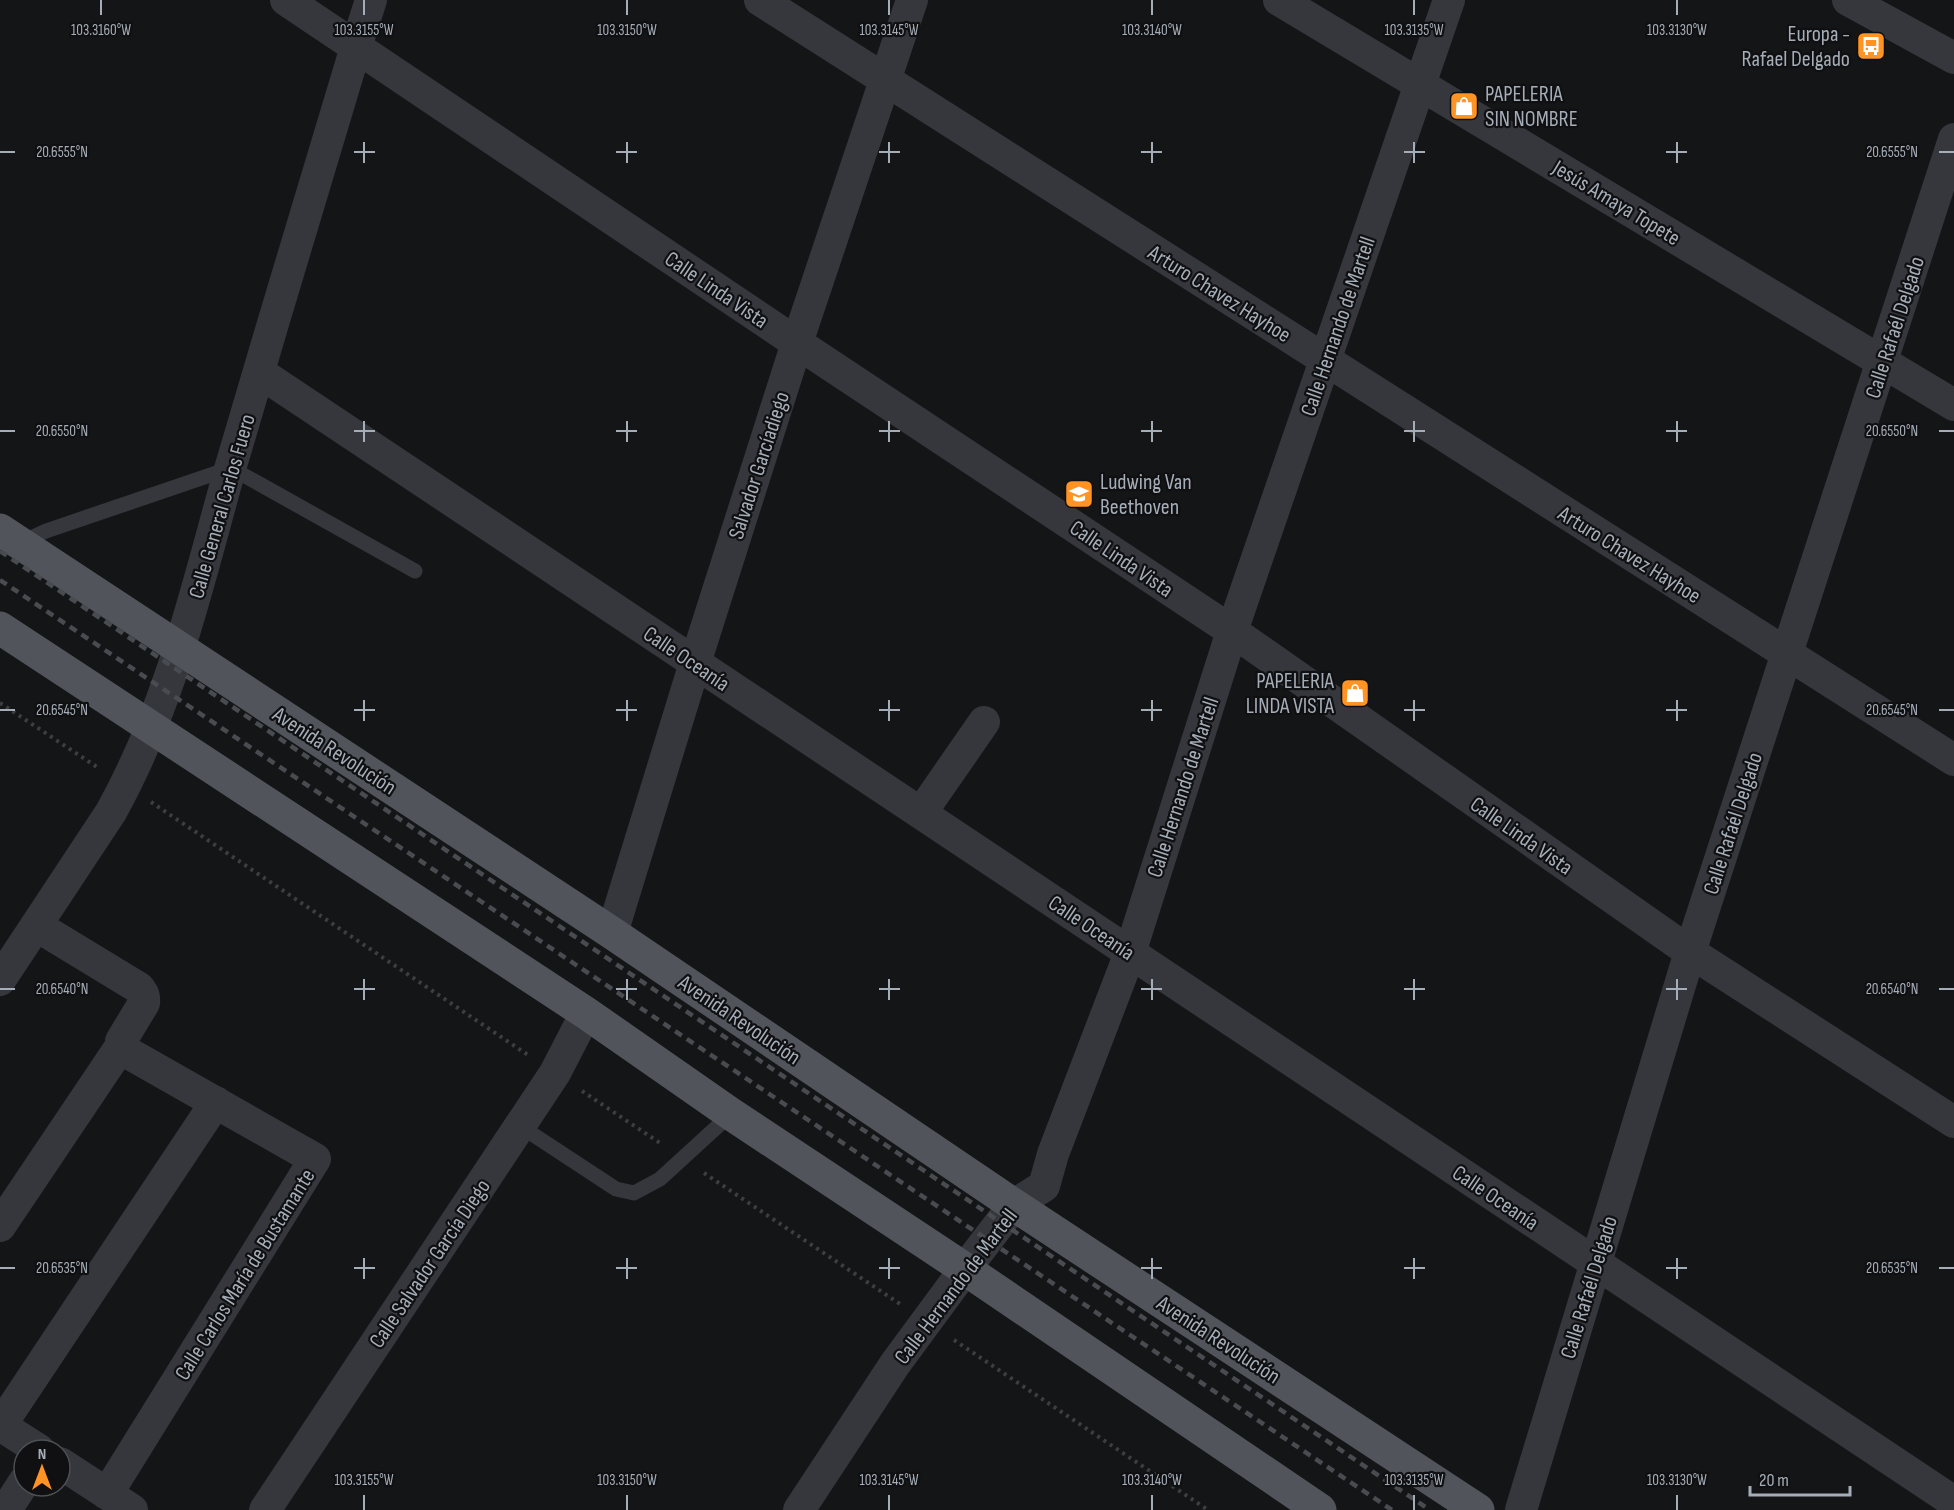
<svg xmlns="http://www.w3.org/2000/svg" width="1954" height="1510" font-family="'Sofia Sans Condensed',sans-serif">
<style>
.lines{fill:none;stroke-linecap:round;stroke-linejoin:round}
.path{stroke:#3b3f43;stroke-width:4;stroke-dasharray:3 4.5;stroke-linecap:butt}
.lane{stroke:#35373c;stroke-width:15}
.street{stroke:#35373c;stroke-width:32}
.primary{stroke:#51555b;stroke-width:33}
.rail{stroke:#484c51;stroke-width:4.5;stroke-dasharray:8 6;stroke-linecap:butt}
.ticks{fill:none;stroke:#a5aeb8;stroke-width:2}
.labels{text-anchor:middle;stroke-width:4.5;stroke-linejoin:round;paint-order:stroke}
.poi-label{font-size:22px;fill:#a5aeb8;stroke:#101012;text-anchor:end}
.street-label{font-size:22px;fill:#a5aeb8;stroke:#101012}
.ticks-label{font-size:15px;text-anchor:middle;fill:#a5aeb8;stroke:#101012;stroke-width:4.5;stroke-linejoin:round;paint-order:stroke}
</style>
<rect width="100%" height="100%" fill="#141517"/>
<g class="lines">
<path class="path" d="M0,703L97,767
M151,802L528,1055
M582,1091L663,1145
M704,1173L900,1304
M954,1340L1208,1510"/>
<path class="lane" d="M20,543L46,531L231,468L415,571
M520,1126L616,1189L634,1193L660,1179L731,1114"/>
<path class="street" d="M286,0L797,343L1232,631L1690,952L1954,1122
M760,0L1954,760
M1279,0L1954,405
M1848,0L1954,58
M259,372L1954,1502
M921,813L984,722
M37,926L139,988C143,993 145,996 144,1003L121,1041V1046L123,1050L315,1159L107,1494
M612,933L695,663L797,343L912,0
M0,980L111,812C171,704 197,587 230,469C271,328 314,188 356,47L371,0
M0,1226L121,1046
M0,1425L39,1450
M1,1425L216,1102
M60,1463L132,1510
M6,1510L24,1482
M265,1510L555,1073L586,1013
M799,1510L895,1364L965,1269L1014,1205L1044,1186L1053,1154L1130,953L1232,631L1449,0
M1521,1510L1690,952L1954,139"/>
<path class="primary" d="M0,530L612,933L1014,1205L1478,1510
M0,628L586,1013L731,1114L965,1269L1320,1510"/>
<path class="rail" d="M0,551L1430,1510
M0,580L1392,1510"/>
</g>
<path class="ticks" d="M101,0V15M364,0V15M627,0V15M889,0V15M1152,0V15M1414,0V15M1677,0V15M364,142V163M627,142V163M889,142V163M1152,142V163M1414,142V163M1677,142V163M0,152H15M354,152H375M616,152H637M879,152H900M1141,152H1162M1404,152H1425M1666,152H1687M1939,152H1954M364,421V442M627,421V442M889,421V442M1152,421V442M1414,421V442M1677,421V442M0,431H15M354,431H375M616,431H637M879,431H900M1141,431H1162M1404,431H1425M1666,431H1687M1939,431H1954M364,700V721M627,700V721M889,700V721M1152,700V721M1414,700V721M1677,700V721M0,710H15M354,710H375M616,710H637M879,710H900M1141,710H1162M1404,710H1425M1666,710H1687M1939,710H1954M364,979V1000M627,979V1000M889,979V1000M1152,979V1000M1414,979V1000M1677,979V1000M0,989H15M354,989H375M616,989H637M879,989H900M1141,989H1162M1404,989H1425M1666,989H1687M1939,989H1954M364,1258V1279M627,1258V1279M889,1258V1279M1152,1258V1279M1414,1258V1279M1677,1258V1279M0,1268H15M354,1268H375M616,1268H637M879,1268H900M1141,1268H1162M1404,1268H1425M1666,1268H1687M1939,1268H1954M364,1495V1510M627,1495V1510M889,1495V1510M1152,1495V1510M1414,1495V1510M1677,1495V1510"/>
<defs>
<g id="bus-square" transform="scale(1.5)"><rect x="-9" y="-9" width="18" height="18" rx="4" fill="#ff9324" stroke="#101012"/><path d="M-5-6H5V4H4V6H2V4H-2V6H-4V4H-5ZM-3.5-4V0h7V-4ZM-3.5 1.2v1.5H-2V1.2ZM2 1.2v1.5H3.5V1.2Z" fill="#fff"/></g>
<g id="shop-square" transform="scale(1.5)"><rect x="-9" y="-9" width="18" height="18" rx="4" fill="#ff9324" stroke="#101012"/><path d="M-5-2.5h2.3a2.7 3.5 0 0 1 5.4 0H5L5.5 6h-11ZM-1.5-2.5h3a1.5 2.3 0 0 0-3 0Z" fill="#fff"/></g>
<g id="school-square" transform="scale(1.5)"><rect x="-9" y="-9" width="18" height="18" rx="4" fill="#ff9324" stroke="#101012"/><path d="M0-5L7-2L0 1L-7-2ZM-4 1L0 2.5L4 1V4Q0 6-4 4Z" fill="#fff"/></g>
</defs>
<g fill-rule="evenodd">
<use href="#bus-square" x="1871" y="46"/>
<use href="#shop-square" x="1464" y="106"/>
<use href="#school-square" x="1079" y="494"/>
<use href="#shop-square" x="1355" y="693"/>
</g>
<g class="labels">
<g class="poi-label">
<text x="1850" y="41">Europa -<tspan x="1850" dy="25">Rafael Delgado</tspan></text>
<text x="1485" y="101" text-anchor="start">PAPELERIA<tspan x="1485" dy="25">SIN NOMBRE</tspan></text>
<text x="1100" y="489" text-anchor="start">Ludwing Van<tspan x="1100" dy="25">Beethoven</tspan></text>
<text x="1334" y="688">PAPELERIA<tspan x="1334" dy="25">LINDA VISTA</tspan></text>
</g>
<g class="street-label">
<text transform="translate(1617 202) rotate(31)" y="8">Jesús Amaya Topete</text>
<text transform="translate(717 289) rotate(34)" y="8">Calle Linda Vista</text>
<text transform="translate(1220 293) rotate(32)" y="8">Arturo Chavez Hayhoe</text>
<text transform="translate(1337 326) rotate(-71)" y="8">Calle Hernando de Martell</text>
<text transform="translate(1894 327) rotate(-72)" y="8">Calle Rafaél Delgado</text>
<text transform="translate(758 465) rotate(-72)" y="8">Salvador Garcíadiego</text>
<text transform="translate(221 506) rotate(-74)" y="8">Calle General Carlos Fuero</text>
<text transform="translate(1630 554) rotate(32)" y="8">Arturo Chavez Hayhoe</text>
<text transform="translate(1122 558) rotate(34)" y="8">Calle Linda Vista</text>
<text transform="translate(687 658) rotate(34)" y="8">Calle Oceanía</text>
<text transform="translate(335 750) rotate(33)" y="8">Avenida Revolución</text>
<text transform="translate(1182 787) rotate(-72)" y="8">Calle Hernando de Martell</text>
<text transform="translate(1732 823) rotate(-72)" y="8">Calle Rafaél Delgado</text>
<text transform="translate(1522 835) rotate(35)" y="8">Calle Linda Vista</text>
<text transform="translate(1092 927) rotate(34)" y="8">Calle Oceanía</text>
<text transform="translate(740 1019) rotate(34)" y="8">Avenida Revolución</text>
<text transform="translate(1496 1197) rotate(34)" y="8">Calle Oceanía</text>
<text transform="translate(429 1263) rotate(-56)" y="8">Calle Salvador García Diego</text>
<text transform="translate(244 1274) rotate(-58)" y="8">Calle Carlos María de Bustamante</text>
<text transform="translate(955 1286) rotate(-53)" y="8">Calle Hernando de Martell</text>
<text transform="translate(1588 1287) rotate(-73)" y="8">Calle Rafaél Delgado</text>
<text transform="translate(1219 1339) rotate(33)" y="8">Avenida Revolución</text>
</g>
</g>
<g class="ticks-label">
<text x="101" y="35">103.3160°W</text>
<text x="364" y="35">103.3155°W</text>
<text x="627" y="35">103.3150°W</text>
<text x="889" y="35">103.3145°W</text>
<text x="1152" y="35">103.3140°W</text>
<text x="1414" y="35">103.3135°W</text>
<text x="1677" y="35">103.3130°W</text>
<text x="62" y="157">20.6555°N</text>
<text x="1892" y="157">20.6555°N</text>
<text x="62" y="436">20.6550°N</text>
<text x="1892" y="436">20.6550°N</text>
<text x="62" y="715">20.6545°N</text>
<text x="1892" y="715">20.6545°N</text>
<text x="62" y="994">20.6540°N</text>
<text x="1892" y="994">20.6540°N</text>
<text x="62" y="1273">20.6535°N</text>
<text x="1892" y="1273">20.6535°N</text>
<text x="364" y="1485">103.3155°W</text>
<text x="627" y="1485">103.3150°W</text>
<text x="889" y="1485">103.3145°W</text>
<text x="1152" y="1485">103.3140°W</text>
<text x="1414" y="1485">103.3135°W</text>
<text x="1677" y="1485">103.3130°W</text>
</g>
<g transform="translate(42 1468)"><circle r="28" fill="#101012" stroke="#4c4f54" stroke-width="1.5"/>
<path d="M0-4.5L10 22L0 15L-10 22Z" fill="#ff9324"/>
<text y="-9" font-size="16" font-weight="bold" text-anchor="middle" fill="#a5aeb8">N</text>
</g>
<path d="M1750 1486v9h100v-9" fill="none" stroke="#a5aeb8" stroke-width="3"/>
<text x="1759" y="1486" font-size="18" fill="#a5aeb8" stroke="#101012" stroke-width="4.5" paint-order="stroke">20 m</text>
</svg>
